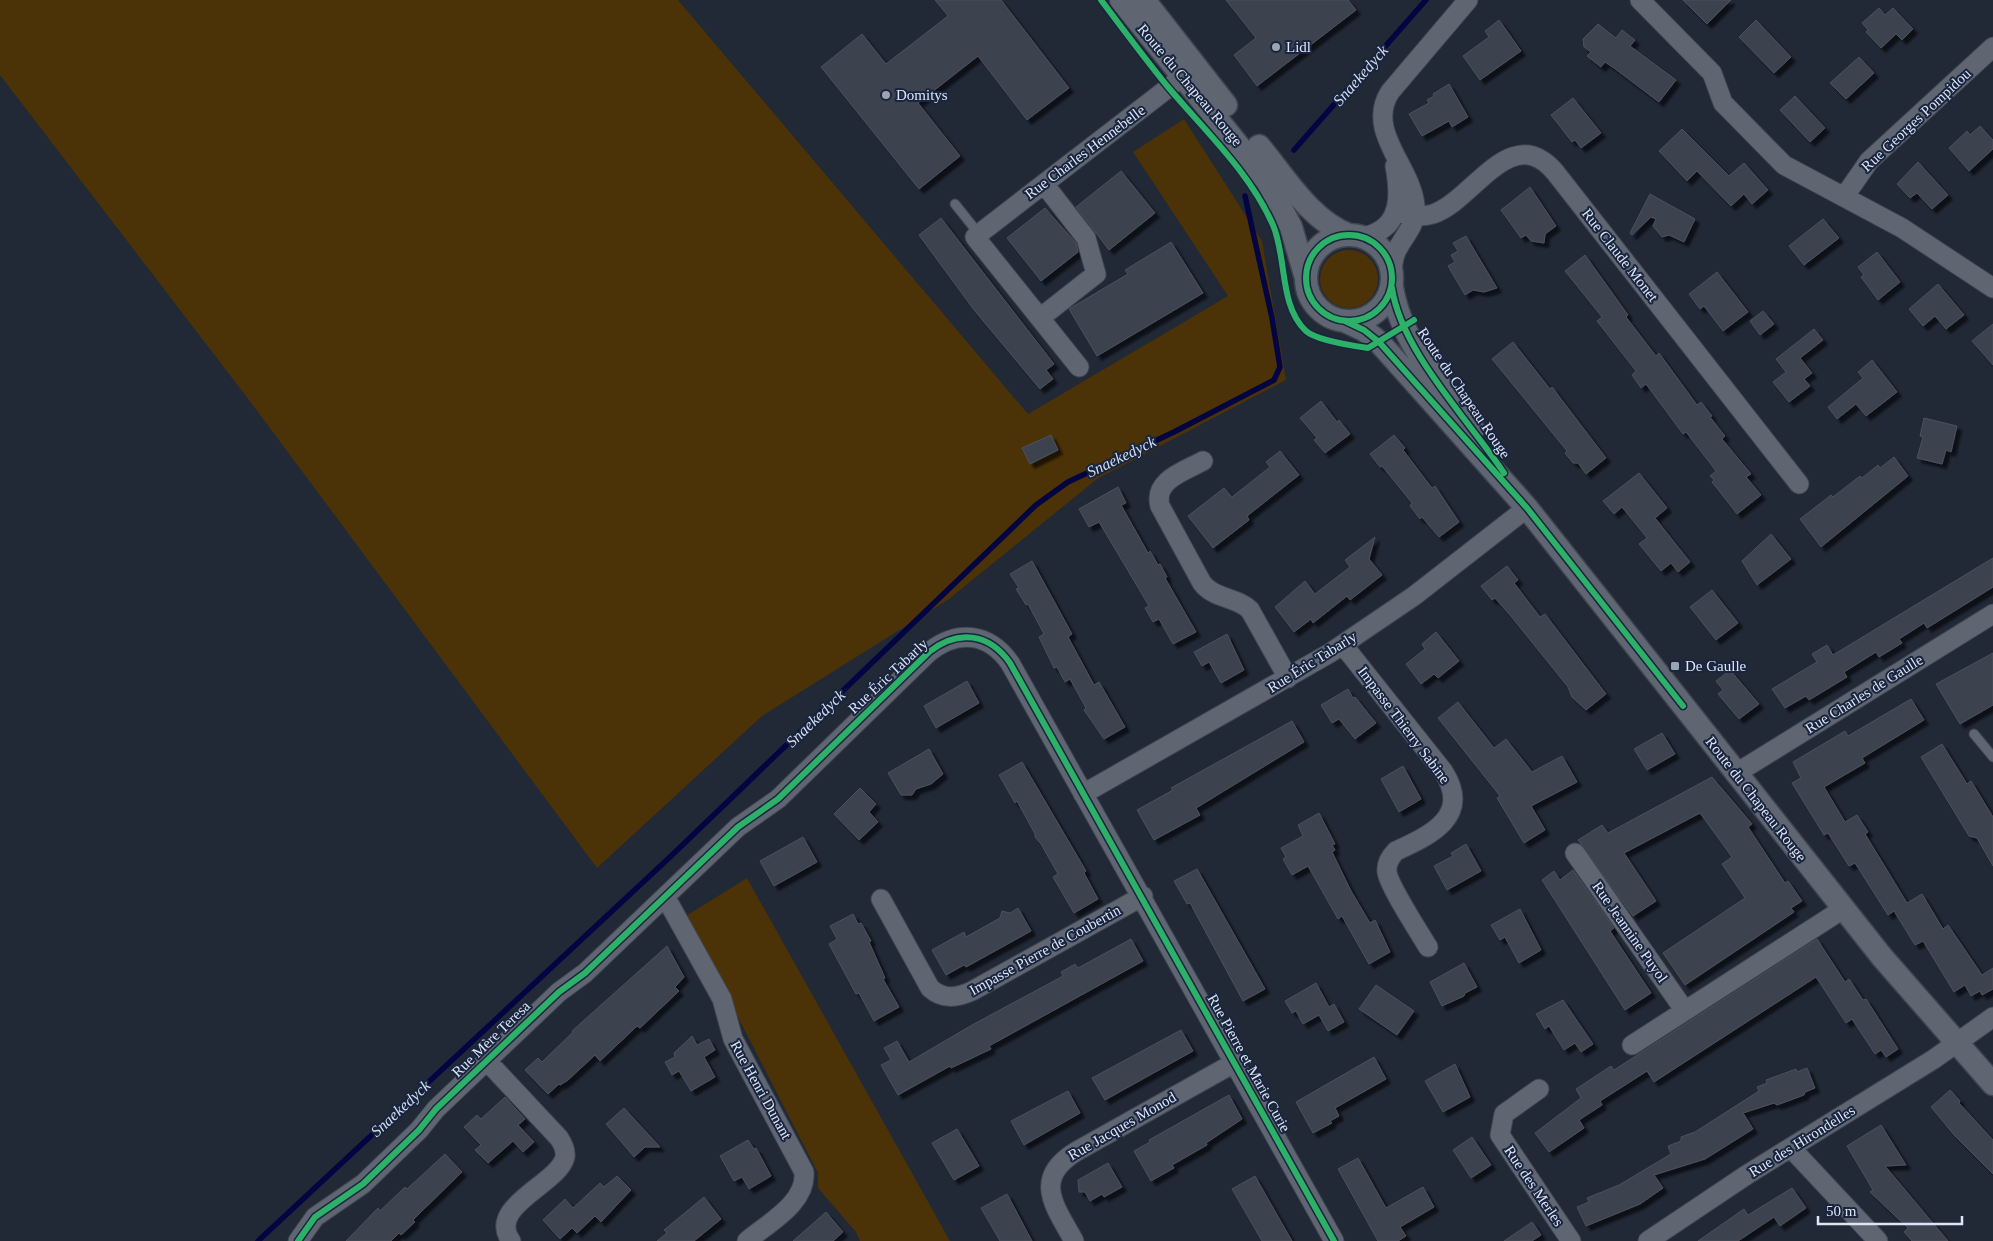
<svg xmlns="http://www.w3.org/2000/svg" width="1993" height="1241" font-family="'Times New Roman',serif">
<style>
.green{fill:#4c3207}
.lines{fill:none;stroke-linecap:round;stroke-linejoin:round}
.stream{stroke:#030542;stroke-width:5.5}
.building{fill:#3c434f;stroke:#4a515c;filter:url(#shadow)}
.service-casing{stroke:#3f4451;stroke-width:11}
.minor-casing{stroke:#3f4451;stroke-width:21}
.tertiary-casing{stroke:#3f4451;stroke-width:25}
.service{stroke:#606671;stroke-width:9}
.minor{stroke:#606671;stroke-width:19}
.tertiary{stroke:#606671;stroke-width:22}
.cycleway-casing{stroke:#19253e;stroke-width:9}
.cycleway{stroke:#2db169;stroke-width:6}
.poi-dot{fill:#9ba4b3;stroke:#19253e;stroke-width:2}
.labels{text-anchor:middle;stroke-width:4;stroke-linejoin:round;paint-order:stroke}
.poi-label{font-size:15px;fill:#dde6f7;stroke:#19253e;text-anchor:start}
.street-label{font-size:15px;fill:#dde6f7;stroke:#19253e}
.water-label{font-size:16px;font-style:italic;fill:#d3ddf1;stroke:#19253e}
</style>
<defs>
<filter id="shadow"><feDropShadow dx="4.5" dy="4.5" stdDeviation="1" flood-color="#0009"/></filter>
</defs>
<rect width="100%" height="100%" fill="#212836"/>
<path class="green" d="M0,0H678L1028,414L1228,296L1133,152L1184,119L1262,241L1286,380L1097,479L949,599L762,716L597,868L252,404L0,75Z
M1320 279a29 29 0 1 1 58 0a29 29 0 1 1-58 0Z
M747,878L950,1241H860L856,1232L818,1188V1173L686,916Z"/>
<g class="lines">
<path class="stream" d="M1294,150L1426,0
M258,1241L670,857L1036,505L1068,482L1174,432L1274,380L1280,367L1272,318L1245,196"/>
</g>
<path class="building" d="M935,0H1001L1069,88L1027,120L978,56L918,103L960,156L919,189L821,67L862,34L886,64L948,16Z
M1226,0H1348L1356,10L1257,86L1234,55L1256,38Z
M1683,0H1731L1707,24Z
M1879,8L1885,15L1893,8L1913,29L1902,40L1896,34L1881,48L1866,32L1868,30L1862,23Z
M1499,20L1521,51L1480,80L1463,56L1489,37L1485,31Z
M1756,20L1791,57L1774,73L1739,37Z
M1598,24L1616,38L1622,30L1635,40L1630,46L1676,80L1659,102L1614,68L1605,62L1601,67L1587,56L1591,52L1584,47L1583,39Z
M1859,57L1874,73L1846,99L1830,83Z
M1449,84L1468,117L1452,127L1449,121L1422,136L1409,114L1429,103L1427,100L1434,96L1433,94Z
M1795,96L1825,128L1810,142L1780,110Z
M1573,98L1601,133L1581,148L1575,140L1572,142L1551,115Z
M1980,126L1993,140V149L1969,171L1949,148L1967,131L1970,135Z
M1682,129L1729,176L1744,163L1768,190L1752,204L1744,194L1731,206L1697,171L1687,181L1659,151Z
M1918,162L1948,195L1932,209L1917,193L1910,198L1897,184Z
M1121,171L1155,213L1109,250L1076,207Z
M1530,187L1556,226L1545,234L1544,243L1531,241L1526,235L1521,238L1501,210Z
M1650,194L1695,219L1684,242L1669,235L1662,237L1653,226L1656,219L1651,217L1632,235L1630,233Z
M1045,208L1076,243L1078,252L1041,281L1007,238Z
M941,218L1054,364L1046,370L1053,379L1040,389L974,310L919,235Z
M1823,219L1839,238L1804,265L1789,246Z
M1466,236L1479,258L1497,288L1484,292L1473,290L1465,295L1448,266L1455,262L1451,255L1458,251L1453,243Z
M1171,242L1203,293L1097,356L1069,309L1128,274L1125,270Z
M1877,252L1900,282L1878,300L1861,277L1864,275L1858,267Z
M1585,255L1628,315L1626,317L1656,356L1659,353L1697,405L1701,402L1712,416L1710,417L1725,436L1722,439L1751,474L1746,477L1761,495L1737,514L1712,482L1714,480L1710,476L1716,471L1686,432L1683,434L1646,384L1641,388L1632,375L1636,371L1597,321L1602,317L1565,271Z
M1717,272L1748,312L1723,331L1704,306L1700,309L1689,294Z
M1938,284L1964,315L1946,329L1935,316L1923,326L1909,309Z
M1763,311L1774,324L1760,335L1750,321Z
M1993,324V365L1972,341Z
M1814,329L1823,340L1800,358L1812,373L1804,379L1810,386L1789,402L1773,382L1786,372L1776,359Z
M1513,342L1550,389L1552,387L1606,458L1586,474L1578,463H1573L1565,453L1567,451L1492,359Z
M1872,360L1897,392L1866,416L1856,404L1837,419L1828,407L1863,378L1858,372Z
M1321,401L1337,422L1339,420L1350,434L1325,453L1314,440L1317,438L1300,418Z
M1924,418L1957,426L1951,452L1946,450L1942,464L1917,458L1923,437L1920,436Z
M1051,435L1058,450L1030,464L1022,448Z
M1394,435L1405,448L1403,450L1432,488L1435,486L1459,522L1439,537L1422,517L1420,519L1410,506L1412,503L1382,466L1380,467L1370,454Z
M1280,451L1299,475L1247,516L1249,520L1213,548L1188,516L1224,488L1232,497L1270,467L1266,462Z
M1894,457L1908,476L1821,547L1800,519L1831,495L1833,497L1860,476L1862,478L1878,465L1880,468Z
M1639,473L1667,508L1655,518L1690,562L1678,572L1671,563L1661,571L1639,544L1647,538L1622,507L1614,514L1603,501Z
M1118,487L1126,503L1121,505L1148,553L1150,551L1158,565L1160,564L1167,577L1165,578L1196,632L1173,644L1159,619L1153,622L1145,608L1149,606L1099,522L1089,527L1079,509Z
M1771,534L1791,559L1757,585L1742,561Z
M1375,537L1369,559L1382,575L1350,600L1347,596L1313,623L1311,619L1294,632L1275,607L1305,581L1315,594L1350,567L1345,560Z
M1993,558V587L1927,628L1924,623L1899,639L1902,643L1879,657L1876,652L1844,672L1847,677L1809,700L1806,696L1785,708L1772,689L1817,662L1812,654L1827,645L1833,655Z
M1032,561L1072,634L1068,637L1094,685L1099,682L1125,727L1104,739L1084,710L1086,708L1070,679L1065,682L1057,667L1054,668L1039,637L1044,634L1028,604L1026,605L1016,589L1019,588L1010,574Z
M1507,566L1518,580L1514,583L1540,617L1545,614L1606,694L1586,710L1572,697L1568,687L1510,615L1495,598L1492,600L1481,586Z
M1712,590L1738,623L1716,640L1690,607Z
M1436,632L1459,661L1438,678L1434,674L1421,684L1406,664L1425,649L1422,644Z
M1227,634L1244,670L1221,683L1209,662L1202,666L1194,652Z
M1993,653V705L1960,724L1936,684Z
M1730,670L1759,704L1739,719L1718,694L1723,690L1716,681Z
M967,681L979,703L936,728L924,706Z
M1348,689L1353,698L1355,697L1376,723L1355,739L1339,719L1332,723L1321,705Z
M1911,699L1924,720L1862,758L1865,763L1824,787L1845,822L1857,815L1868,832L1865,834L1907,903L1922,894L1943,929L1948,925L1982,975L1993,968V989L1982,995L1980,991L1971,996L1965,985L1954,992L1923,941L1915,945L1894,911L1888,915L1855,863L1849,866L1828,833L1824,835L1792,783L1801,778L1793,762L1845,731L1848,736Z
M1458,702L1494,748L1506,739L1532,772L1562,756L1577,782L1531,806L1545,830L1524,843L1497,798L1500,796L1438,718Z
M1292,721L1304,742L1196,808L1200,815L1154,840L1137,810L1173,790L1171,788Z
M1662,733L1675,754L1647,770L1634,749Z
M1942,744L1967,784L1971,781L1993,817V866L1977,838L1969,836L1921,757Z
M929,749L943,774L931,784L916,789L912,795H901L888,773Z
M1022,762L1086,871L1084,873L1098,899L1074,913L1053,877L1058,874L1041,844L1035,837V834L1017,801L1015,803L999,775Z
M1403,766L1421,799L1399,812L1381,779Z
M1712,777L1752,824L1748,827L1785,883L1788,881L1802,901L1791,908L1794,912L1685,985L1663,953L1745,898L1722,864L1732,857L1700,813L1624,853L1656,901L1633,916L1578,840L1602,825L1608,833Z
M860,788L876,804L869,812L878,822L859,840L834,814Z
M1319,813L1335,844L1332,845L1335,850L1332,852L1351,891L1370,923L1375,920L1390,952L1369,964L1342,916L1338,919L1308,866L1292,875L1283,859L1286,857L1281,848L1303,836L1298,825Z
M803,837L817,862L774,886L760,861Z
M1466,844L1481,871L1447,890L1434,866L1453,856L1451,853Z
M1197,869L1265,989L1243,1001L1190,903L1187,904L1174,881Z
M1573,870L1614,928L1610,931L1651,993L1625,1010L1542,880L1554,871L1560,880Z
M1018,908L1031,931L966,967L964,965L946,975L932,950L964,932L966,937L1000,918L1002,911L1010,913Z
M1520,909L1541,950L1519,963L1505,937L1500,940L1491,925Z
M853,914L858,924L861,923L871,941L869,942L885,978L883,979L899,1007L874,1021L859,993L856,994L829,944L837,939L830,926Z
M1131,939L1143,961L989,1046L991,1049L951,1068L950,1066L898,1095L881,1065L891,1060L884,1048L897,1041L909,1062L972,1025L1063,976L1061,972L1075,964L1078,968Z
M1817,939L1845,982L1849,979L1863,1000L1866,999L1898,1049L1886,1057L1881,1050L1875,1054L1852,1019L1846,1023L1816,977L1654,1082L1647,1071L1600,1101L1602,1105L1579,1120L1584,1128L1549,1152L1535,1133L1581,1098L1576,1089L1611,1066L1614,1070Z
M667,946L684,977L675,987L679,991L640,1028L637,1026L600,1061L595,1055L568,1080L560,1085L559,1084L548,1094L525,1070L538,1058L542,1062L573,1032L572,1031Z
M1464,963L1477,987L1465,993L1464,996L1442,1006L1430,982Z
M1316,983L1329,1007L1334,1004L1344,1022L1328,1031L1319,1015L1303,1024L1296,1011L1292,1013L1285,1001Z
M1376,985L1414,1011L1397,1035L1359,1009Z
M1563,1000L1593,1044L1581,1052L1575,1043L1564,1050L1549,1026L1545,1029L1536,1014Z
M1181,1030L1193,1051L1105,1100L1092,1078Z
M692,1036L697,1045L709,1039L715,1050L704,1057L715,1077L691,1091L679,1071L672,1075L665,1062L675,1057L674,1053Z
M1374,1057L1386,1079L1335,1108L1339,1116L1330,1121L1332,1123L1313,1133L1296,1102Z
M1455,1064L1470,1097L1443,1112L1425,1081Z
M1807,1068L1815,1088L1805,1092L1804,1095L1777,1105L1774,1103L1743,1113L1753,1129L1705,1159L1654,1175L1663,1188L1640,1204L1586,1226L1577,1207L1589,1202L1587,1198L1619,1185L1671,1154L1668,1146L1681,1141V1137L1695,1132L1759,1091L1757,1087L1767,1083L1766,1080L1796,1069L1797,1072Z
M1950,1090L1960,1101L1959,1103L1993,1140V1174L1954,1135L1931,1107Z
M1068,1091L1080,1113L1024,1145L1011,1121Z
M1229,1095L1242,1119L1206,1143L1207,1145L1172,1165L1174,1168L1151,1181L1134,1151L1150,1142L1149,1140Z
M505,1097L525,1119L518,1125L534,1142L523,1152L513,1141L488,1163L475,1150L481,1145L464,1127L477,1115L481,1119Z
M624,1108L660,1147H645L634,1157L606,1124Z
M1881,1125L1906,1165L1885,1166L1948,1241H1912L1904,1232L1908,1228L1870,1192L1873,1190L1847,1146Z
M957,1129L979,1166L954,1180L932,1143Z
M1472,1137L1491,1165L1471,1178L1453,1150Z
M748,1140L754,1149L756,1148L771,1176L749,1189L742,1177L734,1181L720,1156Z
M445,1154L462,1172L425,1208L413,1220L415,1222L401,1235L399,1233L391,1241H346L378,1208L380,1211L405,1187L407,1189Z
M1358,1158L1386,1208L1423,1187L1434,1207L1400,1227L1406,1236L1398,1241H1378L1338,1169Z
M1108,1163L1122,1187L1104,1197L1102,1194L1090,1201L1085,1192H1079L1078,1180Z
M617,1176L631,1190L601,1222L595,1216L577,1233L572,1228L560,1239L543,1220L565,1199L573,1208L600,1183L604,1187Z
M1255,1176L1284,1227L1292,1241H1262L1232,1189Z
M1792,1188L1806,1208L1780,1226L1774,1217L1738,1241H1698L1744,1209L1748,1215Z
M1007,1194L1032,1241H1000L981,1208Z
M704,1197L721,1219L694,1241H657L667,1233L664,1230Z
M826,1212L843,1232L833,1241H793Z
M1532,1222L1541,1235L1532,1241H1504Z"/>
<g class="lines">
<g class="service-casing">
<path id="service" d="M955,204L979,234
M1974,734L1993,757"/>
</g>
<g class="minor-casing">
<path id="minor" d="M1640,0L1712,73L1723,103L1784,165L1902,228L1993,288
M1844,197L1869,161L1993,47
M1395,211C1408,215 1420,218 1433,214C1473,201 1511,120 1555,172L1799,484
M1362,237C1401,230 1401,198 1395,166
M1392,270C1393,262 1394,254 1398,248C1406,233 1417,224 1415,206C1412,167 1365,131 1390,92L1468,0
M1040,318L1096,274L1086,238L1044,184
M1079,367L975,237L1194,68
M1203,461C1185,471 1153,480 1160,506L1202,583C1214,599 1237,597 1250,610L1288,678
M1343,645L1443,771C1472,816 1431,835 1396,851C1390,857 1386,863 1387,872C1389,886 1419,932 1428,947
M1735,774L1993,614
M1083,794L1330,653L1414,596L1527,508
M1575,853L1685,1011
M666,898L722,999L733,1039L804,1172C807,1203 768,1223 747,1241
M881,899L930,988C943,1000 957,998 972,991L1143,896
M1632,1045L1843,909
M486,1060L559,1138C563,1144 566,1150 565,1157C559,1184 486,1206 511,1241
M1539,1089L1504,1114L1500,1135L1571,1241
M1791,1148L1878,1241
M298,1241L315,1217L363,1184L419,1130L436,1109L559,992L585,973L738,827L778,799L929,652C958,629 989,633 1010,663L1334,1241
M1074,1241C1054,1205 1032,1178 1077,1151L1234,1063
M1648,1241L1748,1174L1934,1059L1993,1017"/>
</g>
<g class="tertiary-casing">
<path id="tertiary" d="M1121,0L1267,181L1291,227L1306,278
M1144,0L1226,105
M1259,146C1285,177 1310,220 1349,235
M1306 278a43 43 0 1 1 86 0a43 43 0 1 1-86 0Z
M1392,287C1400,340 1441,386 1473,429
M1345,321L1364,330L1379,342L1527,508L1882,957L1993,1084"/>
</g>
<use href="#service" class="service"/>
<use href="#minor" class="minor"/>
<use href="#tertiary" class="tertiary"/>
<g class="cycleway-casing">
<path id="cycleway" d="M1101,0C1123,29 1145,59 1168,87C1205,131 1249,171 1273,225C1287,258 1279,306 1306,331C1316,340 1354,346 1368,348L1414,320
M1306 278a43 43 0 1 1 86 0a43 43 0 1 1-86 0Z
M1392,288C1401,351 1469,420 1504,473
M1345,321L1364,330L1379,342L1527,508L1683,706
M298,1241L315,1217L363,1184L419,1130L436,1109L559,992L585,973L738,827L778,799L929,652C958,629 989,633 1010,663L1334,1241"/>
</g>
<use href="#cycleway" class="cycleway"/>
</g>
<g class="poi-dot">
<circle cx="1276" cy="47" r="5"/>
<circle cx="886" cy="95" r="5"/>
<rect x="1670" y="661" width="10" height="10" rx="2.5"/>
</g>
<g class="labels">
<g class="poi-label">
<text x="1286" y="52">Lidl</text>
<text x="896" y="100">Domitys</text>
<text x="1685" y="671">De Gaulle</text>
</g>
<g class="street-label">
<text transform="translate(1190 85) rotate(50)" y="5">Route du Chapeau Rouge</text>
<text transform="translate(1916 120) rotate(-43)" y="5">Rue Georges Pompidou</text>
<text transform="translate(1085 152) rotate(-37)" y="5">Rue Charles Hennebelle</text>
<text transform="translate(1620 255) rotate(52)" y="5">Rue Claude Monet</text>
<text transform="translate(1464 393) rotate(56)" y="5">Route du Chapeau Rouge</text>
<text transform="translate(1312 662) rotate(-32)" y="5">Rue Éric Tabarly</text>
<text transform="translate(888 676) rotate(-43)" y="5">Rue Éric Tabarly</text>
<text transform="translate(1864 694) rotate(-32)" y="5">Rue Charles de Gaulle</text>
<text transform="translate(1404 725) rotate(53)" y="5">Impasse Thierry Sabine</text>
<text transform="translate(1756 799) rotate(52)" y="5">Route du Chapeau Rouge</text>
<text transform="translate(1630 932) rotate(55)" y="5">Rue Jeannine Puyol</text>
<text transform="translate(1045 950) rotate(-29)" y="5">Impasse Pierre de Coubertin</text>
<text transform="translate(491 1039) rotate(-44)" y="5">Rue Mère Teresa</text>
<text transform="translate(1249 1063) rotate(61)" y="5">Rue Pierre et Marie Curie</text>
<text transform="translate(761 1090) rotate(61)" y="5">Rue Henri Dunant</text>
<text transform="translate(1122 1126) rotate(-30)" y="5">Rue Jacques Monod</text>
<text transform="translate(1802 1141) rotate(-32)" y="5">Rue des Hirondelles</text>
<text transform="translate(1534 1186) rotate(56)" y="5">Rue des Merles</text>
</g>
<g class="water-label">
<text transform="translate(1360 75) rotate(-49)" y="6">Snaekedyck</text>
<text transform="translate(1121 456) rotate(-26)" y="6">Snaekedyck</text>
<text transform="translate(815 718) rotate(-44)" y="6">Snaekedyck</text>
<text transform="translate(400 1108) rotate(-43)" y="6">Snaekedyck</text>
</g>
</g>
<path d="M1818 1216v8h144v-8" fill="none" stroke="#dde6f7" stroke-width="2.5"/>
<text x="1826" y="1216" font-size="15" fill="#dde6f7" stroke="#19253e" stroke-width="4" paint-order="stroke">50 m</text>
</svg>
